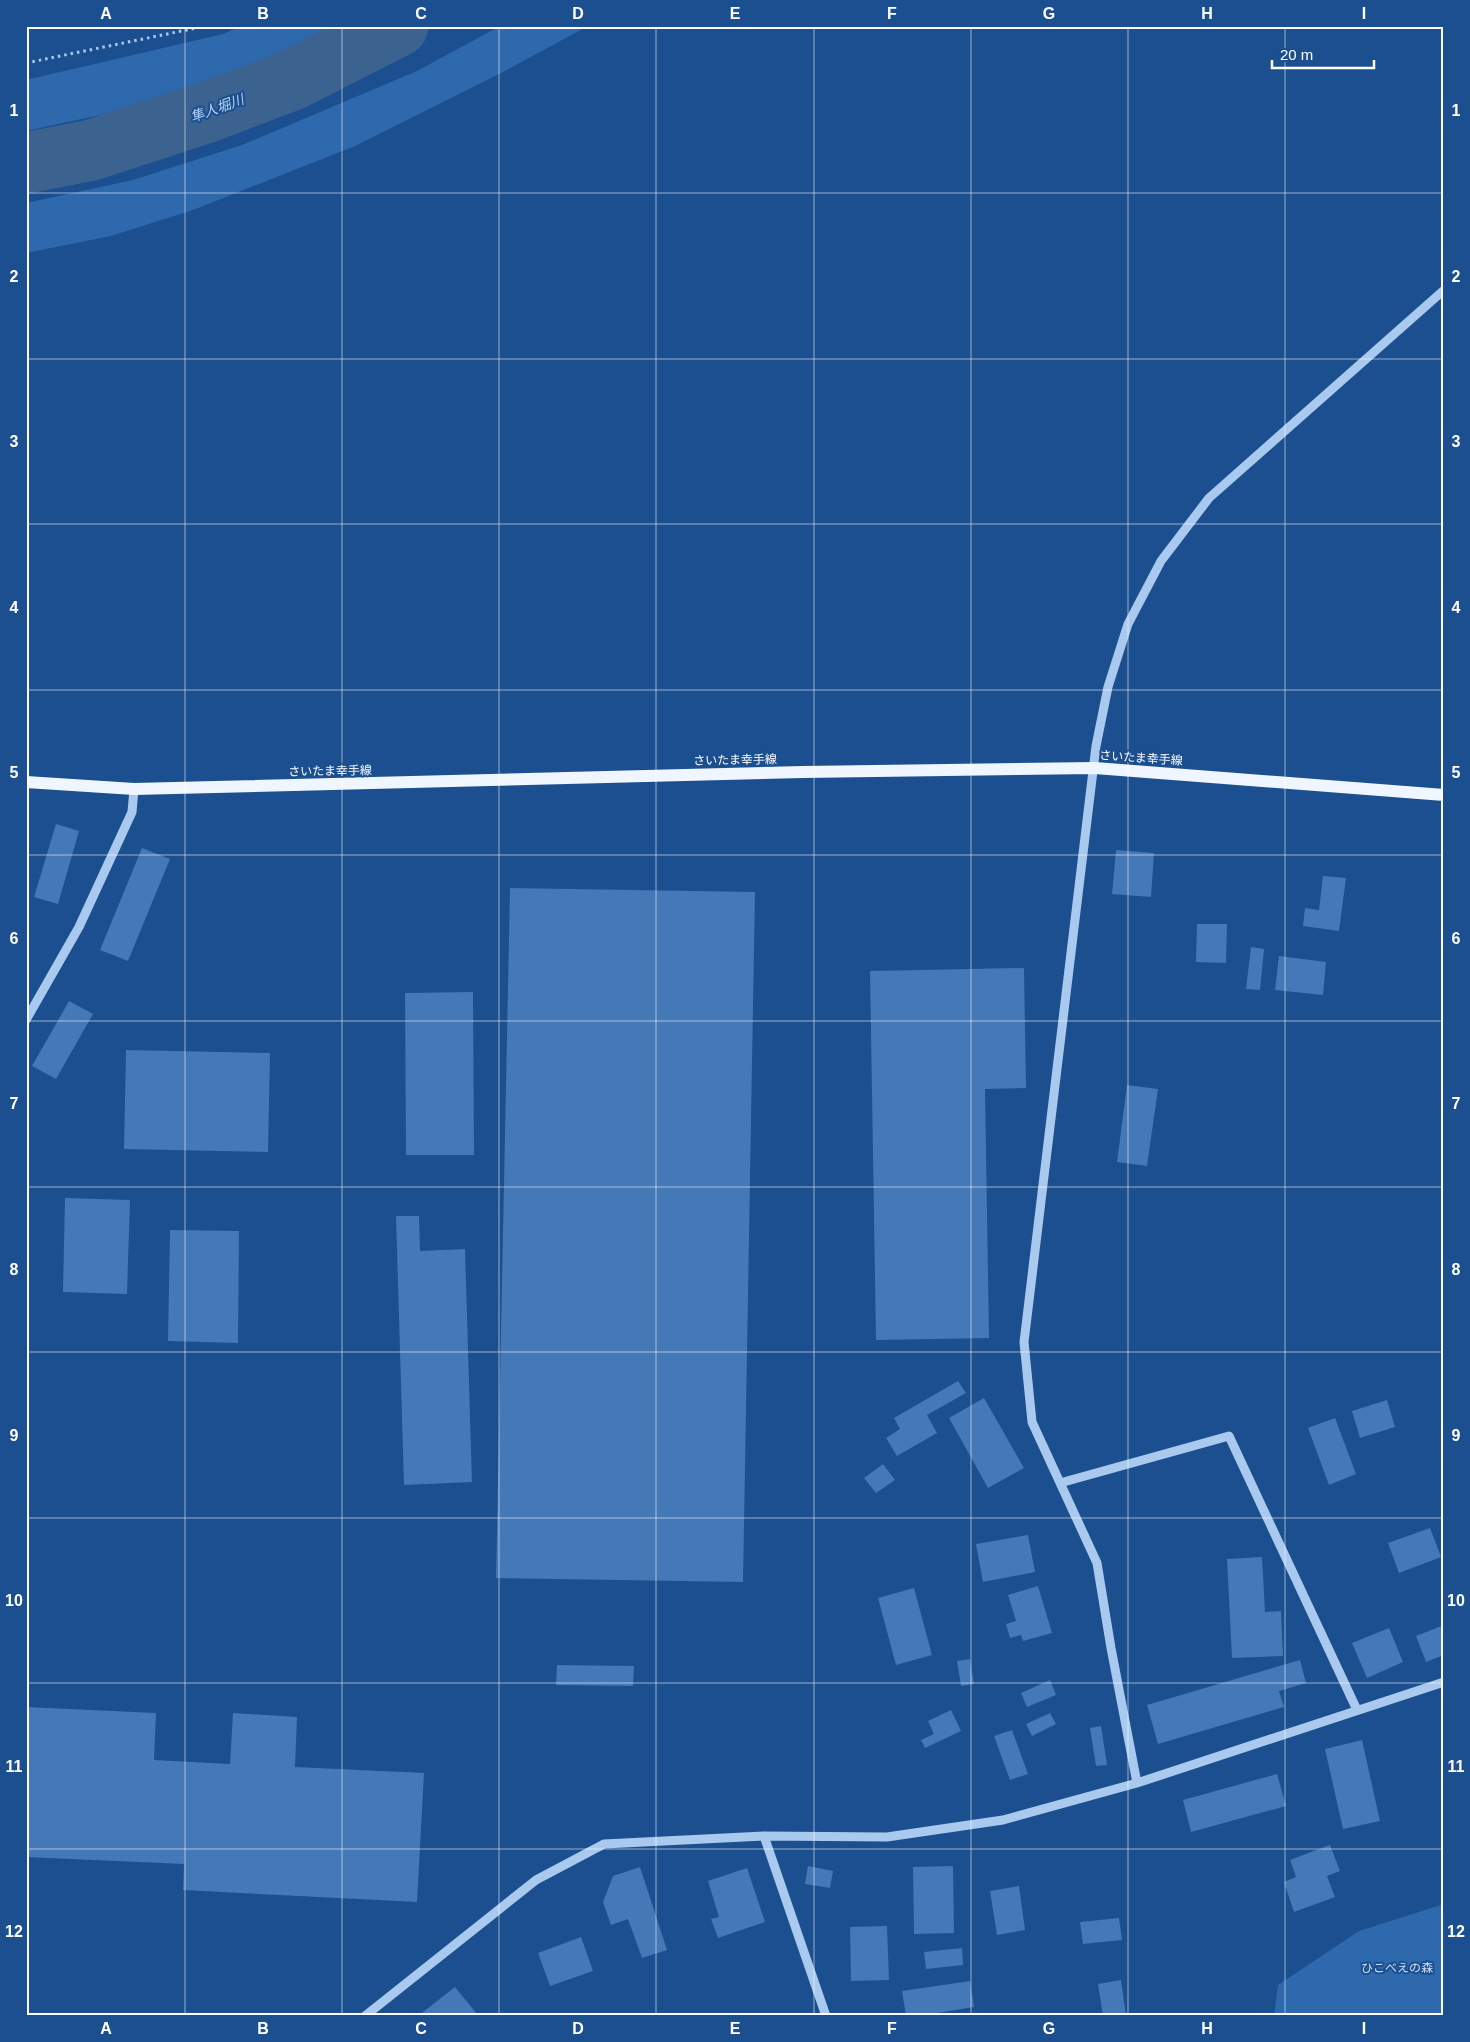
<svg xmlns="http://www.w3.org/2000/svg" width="1470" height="2042" font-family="Arial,'Noto Sans JP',sans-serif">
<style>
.green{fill:#2e69ad}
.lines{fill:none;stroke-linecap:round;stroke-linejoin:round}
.river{stroke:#3c6290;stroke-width:61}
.building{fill:#4478b7}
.path{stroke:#a9c9ee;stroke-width:3;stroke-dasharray:2.5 4;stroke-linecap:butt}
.minor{stroke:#a9c9ee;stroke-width:9}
.major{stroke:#f0f6ff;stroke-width:12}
.grid{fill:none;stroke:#fff;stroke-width:1;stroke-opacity:0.55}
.labels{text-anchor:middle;stroke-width:4;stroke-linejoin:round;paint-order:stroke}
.street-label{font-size:12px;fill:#fff;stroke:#1b4f8f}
.park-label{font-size:12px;fill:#cfe3fa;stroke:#1b4f8f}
.water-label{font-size:14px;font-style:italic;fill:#b5d3f5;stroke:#1b4f8f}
.neatline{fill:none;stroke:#fff;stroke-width:2}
.grid-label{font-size:16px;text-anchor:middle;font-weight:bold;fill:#fff}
</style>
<rect width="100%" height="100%" fill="#1b4f8f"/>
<path class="green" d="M242,26H345L212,81L114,112L26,131V80L223,34Z
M500,26H588L503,72L355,146L193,210L111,236L26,253V203L133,180L242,145L417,71Z
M1444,1904V2016H1274L1278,1985L1359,1931Z"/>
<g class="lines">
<path class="river" d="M26,163L92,150L208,112L292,80L398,26"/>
</g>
<path class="building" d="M56,824L79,831L58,904L34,897Z
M142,848L170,859L128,961L100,950Z
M1116,850L1154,853L1151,897L1112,894Z
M1323,876L1346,878L1339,931L1303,926L1305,908L1319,910Z
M510,888L755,892L743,1582L496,1578Z
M1197,924H1227L1226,963L1196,962Z
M1251,947L1264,949L1260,990L1246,989Z
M1279,956L1326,962L1323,995L1275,990Z
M1024,968L1026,1088L985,1089L989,1338L876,1340L870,971Z
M473,992L474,1155H406L405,993Z
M69,1001L93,1014L56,1079L32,1066Z
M126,1050L270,1053L268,1152L124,1149Z
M1127,1085L1158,1089L1147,1166L1117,1162Z
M65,1198L130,1200L127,1294L63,1292Z
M396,1216H419L420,1251L465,1249L472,1482L404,1485Z
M170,1230L239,1231L238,1343L168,1341Z
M958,1381L966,1393L927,1415L937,1433L897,1456L886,1438L900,1429L894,1418Z
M984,1398L1024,1468L988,1488L949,1418Z
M1387,1400L1395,1427L1360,1438L1352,1411Z
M1335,1418L1356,1474L1329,1485L1308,1428Z
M883,1464L895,1480L876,1493L864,1478Z
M1430,1528L1441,1557L1399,1573L1388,1543Z
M1028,1535L1035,1572L983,1582L976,1544Z
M1262,1557L1265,1612L1281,1611L1283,1656L1232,1658L1227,1559Z
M1038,1586L1052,1633L1023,1641L1021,1635L1010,1638L1006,1624L1016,1621L1008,1595Z
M914,1588L932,1655L896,1665L878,1598Z
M1444,1625V1655L1426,1662L1416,1636Z
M1389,1628L1403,1662L1367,1678L1352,1643Z
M970,1659L974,1684L961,1686L957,1661Z
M1300,1660L1306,1683L1279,1691L1284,1707L1158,1744L1147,1705Z
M557,1665L634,1666L633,1686L556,1685Z
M1050,1680L1056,1695L1027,1707L1021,1693Z
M26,1707L156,1713L154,1760L230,1764L233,1713L297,1717L295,1767L424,1773L417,1902L183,1890L184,1864L26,1857Z
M951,1710L961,1731L925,1748L921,1740L934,1734L928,1721Z
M1050,1713L1056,1724L1032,1736L1026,1724Z
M1101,1726L1107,1765L1096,1766L1090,1728Z
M1012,1730L1028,1774L1010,1780L994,1736Z
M1362,1740L1380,1821L1343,1829L1325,1749Z
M1277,1774L1286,1806L1191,1832L1183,1800Z
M1330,1845L1340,1871L1327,1876L1335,1897L1294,1912L1284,1882L1296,1877L1290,1860Z
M808,1866L833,1871L830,1888L805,1884Z
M953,1866L954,1933L914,1934L913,1867Z
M640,1867L667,1950L642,1958L628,1919L611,1925L603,1902L613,1876Z
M747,1868L765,1922L718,1938L711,1919L719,1917L708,1881Z
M1019,1886L1025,1930L997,1935L990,1891Z
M1119,1918L1122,1940L1083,1944L1080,1922Z
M887,1926L889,1980L851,1981L850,1927Z
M581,1937L593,1971L550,1986L538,1953Z
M962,1948L963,1965L926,1969L924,1952Z
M1121,1980L1126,2016H1103L1098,1984Z
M970,1981L974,2007L919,2016H906L902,1991Z
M455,1987L477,2014L475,2016H418Z"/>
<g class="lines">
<path class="path" d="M26,63L206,26"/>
<path class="minor" d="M26,1020L79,927L132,812L134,789
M1060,1483L1229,1436L1357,1710
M1137,1783L1111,1648L1097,1563L1032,1422L1024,1342L1096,746L1108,687L1128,624L1161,561L1209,498L1444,290
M764,1836L826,2016
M365,2016L536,1880L604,1844L764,1836L887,1837L1003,1820L1137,1783L1444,1682"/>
<path class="major" d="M26,782L134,789L803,772L1095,768L1444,795"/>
</g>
<path class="grid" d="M185,26V2016M342,26V2016M499,26V2016M656,26V2016M814,26V2016M971,26V2016M1128,26V2016M1285,26V2016M26,193H1444M26,359H1444M26,524H1444M26,690H1444M26,855H1444M26,1021H1444M26,1187H1444M26,1352H1444M26,1518H1444M26,1683H1444M26,1849H1444"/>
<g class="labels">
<g class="street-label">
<text transform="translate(1141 758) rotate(4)" y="4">さいたま幸手線</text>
<text transform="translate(735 760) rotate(-1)" y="4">さいたま幸手線</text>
<text transform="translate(330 771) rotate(-1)" y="4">さいたま幸手線</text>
</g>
<g class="park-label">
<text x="1397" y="1972">ひこべえの森</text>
</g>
<g class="water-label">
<text transform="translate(217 108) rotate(-20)" y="5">隼人堀川</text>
</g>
</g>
<rect width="1470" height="2042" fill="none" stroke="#1b4f8f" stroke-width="55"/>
<path d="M1272 60v8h102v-8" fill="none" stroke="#ffffff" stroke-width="2.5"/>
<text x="1280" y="60" font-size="15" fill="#ffffff" stroke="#1b4f8f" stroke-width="4" paint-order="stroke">20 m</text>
<rect x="28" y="28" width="1414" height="1986" class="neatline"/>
<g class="grid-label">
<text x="106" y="19">A</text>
<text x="263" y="19">B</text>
<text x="421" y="19">C</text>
<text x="578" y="19">D</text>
<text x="735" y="19">E</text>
<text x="892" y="19">F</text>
<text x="1049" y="19">G</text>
<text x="1207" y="19">H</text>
<text x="1364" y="19">I</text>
<text x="14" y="116">1</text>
<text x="1456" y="116">1</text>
<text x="14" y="282">2</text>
<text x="1456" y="282">2</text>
<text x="14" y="447">3</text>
<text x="1456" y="447">3</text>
<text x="14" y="613">4</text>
<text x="1456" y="613">4</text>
<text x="14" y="778">5</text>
<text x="1456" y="778">5</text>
<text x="14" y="944">6</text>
<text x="1456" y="944">6</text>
<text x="14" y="1109">7</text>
<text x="1456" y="1109">7</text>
<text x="14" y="1275">8</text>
<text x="1456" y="1275">8</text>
<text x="14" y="1441">9</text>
<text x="1456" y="1441">9</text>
<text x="14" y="1606">10</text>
<text x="1456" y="1606">10</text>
<text x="14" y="1772">11</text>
<text x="1456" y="1772">11</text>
<text x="14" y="1937">12</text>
<text x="1456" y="1937">12</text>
<text x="106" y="2034">A</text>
<text x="263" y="2034">B</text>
<text x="421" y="2034">C</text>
<text x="578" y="2034">D</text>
<text x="735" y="2034">E</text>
<text x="892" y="2034">F</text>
<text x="1049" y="2034">G</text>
<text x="1207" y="2034">H</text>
<text x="1364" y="2034">I</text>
</g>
</svg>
